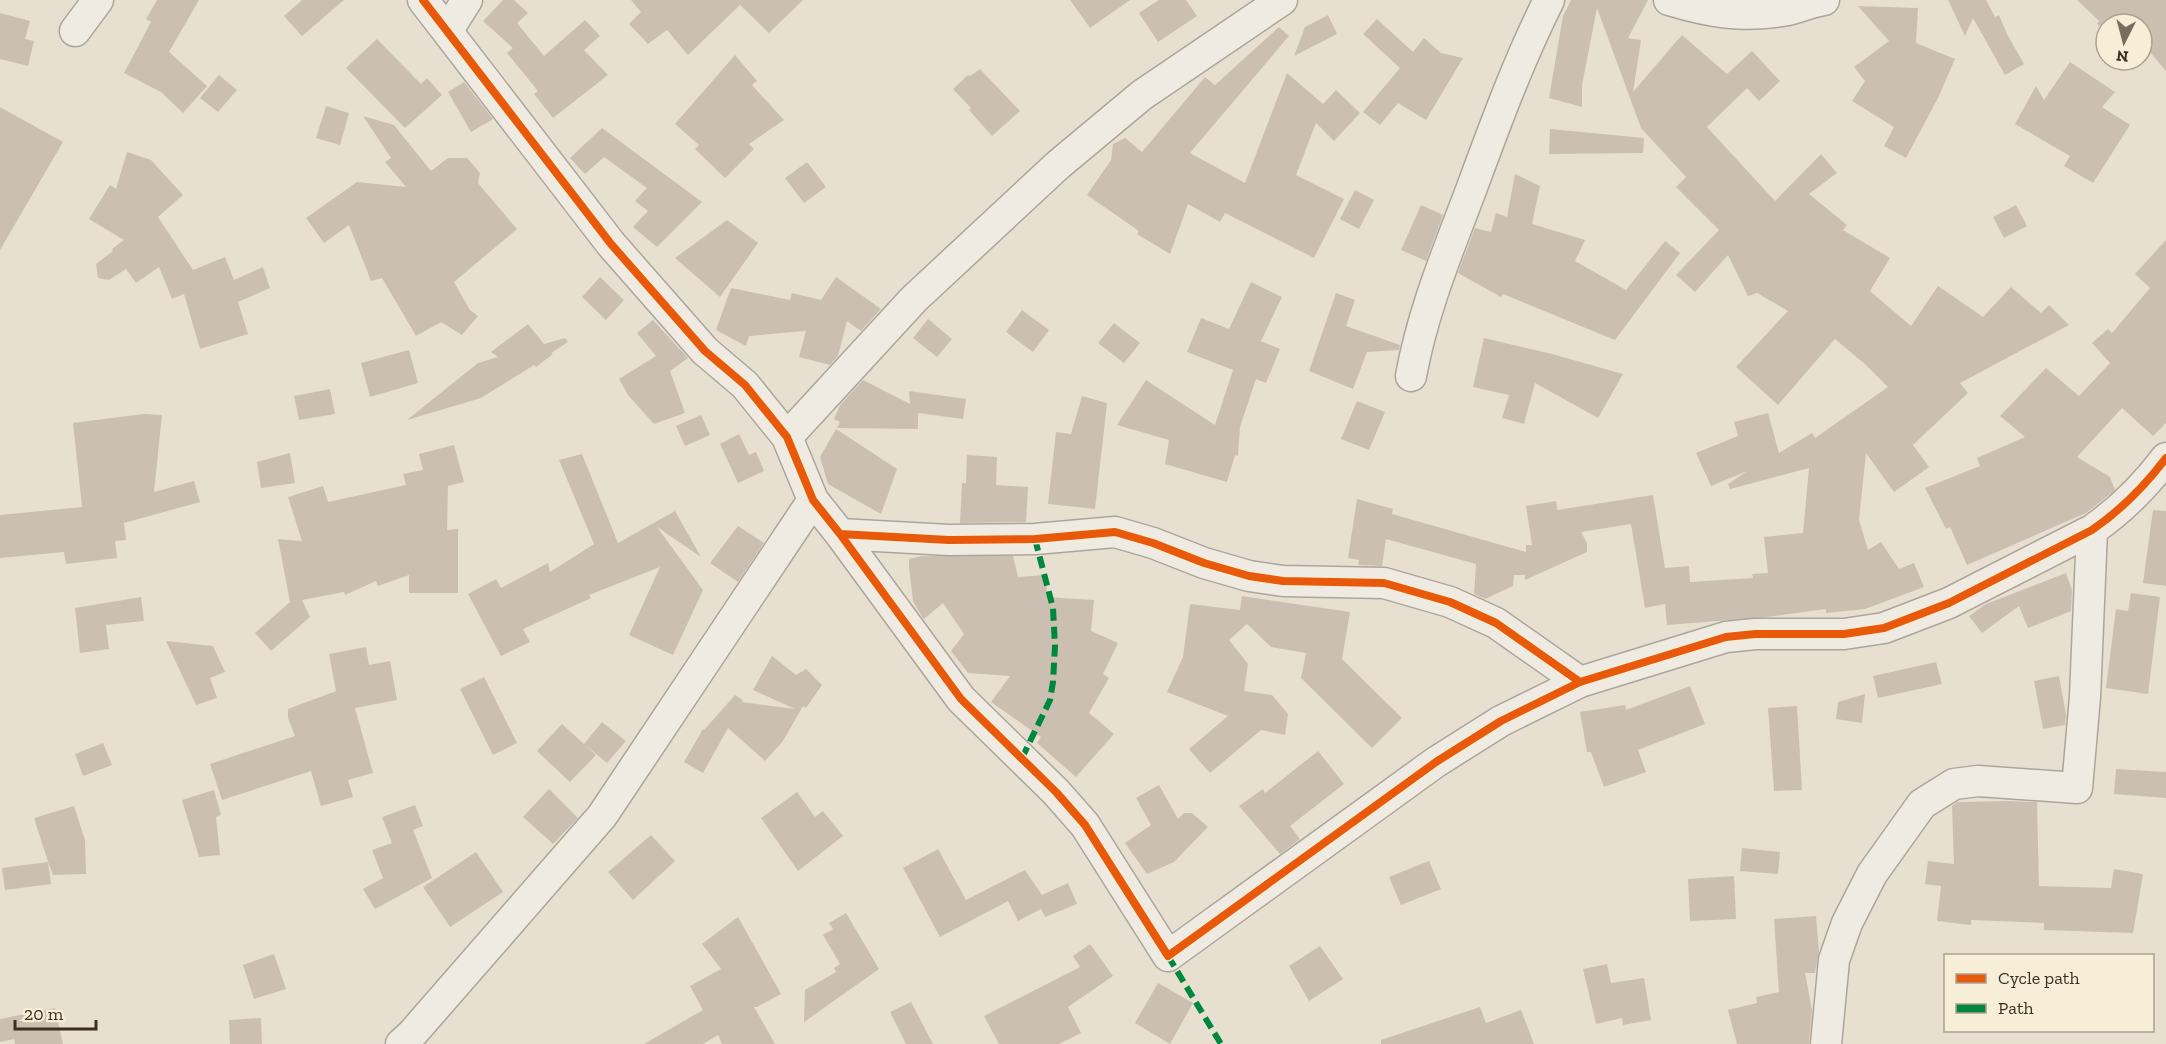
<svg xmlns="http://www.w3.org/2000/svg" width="2166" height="1044" font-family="'Zilla Slab',serif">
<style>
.building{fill:#cbbfb2}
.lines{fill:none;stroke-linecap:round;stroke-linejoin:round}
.minor-casing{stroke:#ada599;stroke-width:33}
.minor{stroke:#efebe3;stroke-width:30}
.quiet{stroke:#00873e;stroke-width:6;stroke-dasharray:12 6;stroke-linecap:butt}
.cycleway-casing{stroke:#f7eed8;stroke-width:11}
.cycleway{stroke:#e8590c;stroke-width:8}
</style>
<rect width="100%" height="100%" fill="#e7e0d1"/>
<path class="building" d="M157,0H199L169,52L207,86L183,113L161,92L124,73L151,22L146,19Z
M302,0H344L302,36L284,16Z
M503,0H514L528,13L517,23L544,56L585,20L600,36L584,50L608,75L553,118L534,94L538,91L507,53L513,48L483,21Z
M631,0H803L769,33L740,5L688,55L667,30L648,44L629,24L641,12Z
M1070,0H1130L1090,28Z
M1159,0H1186L1197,16L1158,42L1139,13Z
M1571,0H1648L1628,38L1641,40L1633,92L1682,35L1727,74L1752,51L1780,81L1759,101L1747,88L1707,127L1775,201L1821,154L1837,173L1809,194L1847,225L1843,230L1890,258L1870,291L1911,326L1938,286L1983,317L2011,287L2041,313L2049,305L2069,325L1960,383L1968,393L1913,445L1929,467L1894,492L1866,453L1859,520L1868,550L1881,542L1899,569L1914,563L1924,587L1865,609L1826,613V609L1768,617L1667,625L1665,604L1645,608L1631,524L1581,532L1587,543V552L1525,580V575H1514L1513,586L1485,599L1474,594L1476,564L1386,539L1382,566L1358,565L1359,560L1348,558L1357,499L1393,509L1392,514L1526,552V545H1532L1526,506L1556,501L1557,510L1653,495L1665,568L1689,566L1690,582L1753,578L1752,574L1768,573L1764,537L1803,533L1809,468L1730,489L1728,484L1747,471L1711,486L1696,453L1738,436L1734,422L1768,413L1779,453L1812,433L1815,438L1888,387L1866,365L1835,339L1778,405L1736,367L1788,311L1757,293L1748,296L1728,255L1695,292L1676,275L1719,230L1676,187L1686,177L1641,128L1597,8L1582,85V107L1549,98L1563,16Z
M1948,0H1986L1995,17L1999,15L2007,34L2024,64L2005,75L1973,18L1965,36Z
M2077,0H2166V71L2149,51L2142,59V24H2106V31L2097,24L2099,21Z
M1858,6L1918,8L1916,43L1955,59L1938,98L1906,158L1884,146L1894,127L1852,101L1865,81L1854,67L1889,41Z
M0,13L30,21L25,39L34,41L28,66L0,59Z
M1328,15L1337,34L1294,56L1305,27Z
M1377,19L1413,52L1424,38L1441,53L1463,58L1426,120L1398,103L1380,125L1363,112L1400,68L1363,34Z
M1279,27L1289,36L1190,153L1245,183L1287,73L1323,104L1336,90L1360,113L1334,141L1316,123L1296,175L1344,199L1314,258L1225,213L1220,222L1188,204L1170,254L1137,234L1139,231L1087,195L1111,160L1113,144L1125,138L1142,152L1205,77L1215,85Z
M377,39L421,84L427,78L442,95L405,128L346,68Z
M735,55L757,81L752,85L784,120L749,144L754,149L725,178L695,149L699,145L675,124Z
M2070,62L2115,92L2102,107L2130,125L2093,183L2064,166L2070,156L2015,124L2036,86L2044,100Z
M980,69L1020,111L992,136L969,110L971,108L953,89L968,75L970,76Z
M219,75L237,90L218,112L200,98Z
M464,82L493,119L471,132L448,92Z
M326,106L349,113L340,145L316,138Z
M0,107L63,142L0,250Z
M363,116L394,125L431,171L448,158H467L480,173L478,183L517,229L454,282L470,310L478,316L462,335L441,322L416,336L382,278L371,281L349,225L324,243L306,218L357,182L406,187L385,162L391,158Z
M602,128L702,202L657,247L633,227L648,211L635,201L647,188L604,157L585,174L570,158Z
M1550,129L1644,138L1643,153L1549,154Z
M127,152L151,160L183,195L158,217L193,270L225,257L234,280L263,267L270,288L238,302L248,334L200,349L184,294L172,299L159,267L136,283L126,269L109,280L98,278L96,264L113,251L112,249L124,240L89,219L110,185L116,189Z
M807,162L826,187L804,203L785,178Z
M1515,174L1540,186L1532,224L1585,240L1575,261L1626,290L1665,241L1680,253L1615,340L1503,294L1501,297L1458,273L1475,228L1491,232L1496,213L1507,217Z
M1355,190L1374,200L1359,229L1340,219Z
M1421,205L1443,215L1426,261L1401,250Z
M2016,205L2027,226L2004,238L1993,217Z
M727,220L758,243L720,297L675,258Z
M2166,240V423L2153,436L2122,408L2077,457L2110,477L2115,490L2086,513L1967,565L1950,527L1946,529L1925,488L1980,466L1977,458L2025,437L2000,416L2046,368L2079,396L2110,363L2092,343L2108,329L2112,333L2150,288L2135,274Z
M600,277L624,300L606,320L582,297Z
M836,277L881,309L861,331L847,321L838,356L830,365L799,357L806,331L749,336L746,346L716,330L731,288L790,300L792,293L821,300Z
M1251,282L1282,297L1261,341L1280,349L1266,383L1256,379L1240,427L1238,456L1235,455L1227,482L1165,464L1169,440L1117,425L1146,380L1215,425L1233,370L1187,352L1201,318L1229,329Z
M1336,293L1355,300L1346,326L1400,345L1399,350L1367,352L1353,389L1309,371Z
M1022,310L1049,330L1033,352L1006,332Z
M928,319L952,339L937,357L913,338Z
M653,320L688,358L670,371L685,413L654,424L628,395L619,379L656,356L637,333Z
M1114,323L1140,343L1124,363L1098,343Z
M528,324L544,344L565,338L568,342L551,353L553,354L536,367L534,365L481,398L407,420L478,363L498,357L491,352Z
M1484,338L1552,354L1623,374L1598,418L1535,383L1524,424L1502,418L1509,395L1473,387Z
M409,350L418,383L370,397L361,363Z
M863,380L910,404L909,391L966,399L963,419L918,413V429L837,428L840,422L834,419L840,405Z
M330,389L335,414L299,420L294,396Z
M1082,396L1107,403L1095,509L1048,504L1056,432L1071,434Z
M1357,401L1385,412L1369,450L1341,439Z
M143,414L162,415L154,492L194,481L200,502L124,523L126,540L115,541L117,558L66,564L64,552L0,558V515L82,507L73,423Z
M701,415L710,435L685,446L676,426Z
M836,429L897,469L881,514L828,484L820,457Z
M739,434L749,455L756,452L764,471L738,483L720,444Z
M454,445L464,482L448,486L447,530L458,529V593H409V575L378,586L376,581L345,595L344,592L302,600L310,617L271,651L255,633L290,602L278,539L302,541L288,497L323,486L328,502L406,485L403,474L423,470L419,454Z
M290,453L295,483L261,488L257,462Z
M582,454L618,543L675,511L701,557L657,527L703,590L673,655L629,635L660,567L589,595L591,598L523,629L530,642L501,656L468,594L496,579L501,588L548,563L550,572L594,544L559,460Z
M967,455L997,457L996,485L1028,487L1026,522L960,523L962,483H966Z
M2153,510L2166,511V586L2143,583Z
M738,526L764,543L738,582L710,563Z
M921,556H1013L1018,577L1046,575L1047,597L1094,600L1091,631L1118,643L1103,674L1109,678L1089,713L1114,734L1076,777L1037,743L1041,737L991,702L1010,676L968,673L951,651L964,634L943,603L924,619L922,617L913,601L909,567V559Z
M2066,573L2072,590L2071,611L2028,628L2019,606L1982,633L1969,616L1986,604Z
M2131,593L2160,597L2148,694L2106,688L2116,609L2128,611Z
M1242,596L1350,612L1342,659L1402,718L1372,748L1301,678L1306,653L1271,647L1247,624L1229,640L1248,664L1244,691L1272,695L1288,714L1285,735L1261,730L1210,773L1189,749L1228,716L1167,692L1183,657L1190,604L1240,610Z
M141,597L144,621L106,625L109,649L80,653L75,608Z
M166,641L213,646L225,672L210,678L217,698L196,705Z
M366,647L369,665L390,661L397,700L355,708L373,773L348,780L353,797L321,806L311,771L222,800L210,764L295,736L288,718V709L336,691L329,654Z
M772,656L796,675L806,669L822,685L806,708L803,706L783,741L765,761L728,728L703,773L684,762L703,729L704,730L735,695L743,700L742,702L795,709L753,690Z
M1936,662L1942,684L1878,698L1873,676Z
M2059,676L2066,715L2065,725L2043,729L2034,681Z
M484,677L517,743L493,755L460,689Z
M1690,686L1705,724L1638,750L1646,772L1604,787L1591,752H1587L1580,712L1625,705L1626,710Z
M1865,694L1862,723L1836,719L1838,702Z
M1797,706L1802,790L1774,791L1768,708Z
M602,722L626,741L607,763L584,744Z
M562,724L596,755L570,782L537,751Z
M103,743L112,765L83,776L75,754Z
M1318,751L1344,784L1290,826L1300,839L1280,854L1239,806L1263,789L1265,793Z
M2116,769L2166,772V798L2114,794Z
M1159,785L1178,819L1184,813H1192L1208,827L1174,862L1147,874L1125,843L1151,825L1136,798Z
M549,789L578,818L553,844L523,817Z
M214,790L221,815L216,817L220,855L199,857L182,800Z
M797,792L815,817L823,811L843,836L798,871L761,818Z
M2009,801L2037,802L2039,886L2111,888L2114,869L2143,874L2133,933L2044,930V923L1971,920V925L1937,921L1941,886L1925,884L1928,861L1954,864L1952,806L1958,802Z
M415,805L423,826L413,830L432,878L375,909L363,889L383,878L372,850L392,843L382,817Z
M74,806L85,840L86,874L53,875L48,862L51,884L5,890L2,868L48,862L34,818Z
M651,835L675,861L633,900L608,872Z
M1742,848L1780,852L1778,874L1740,871Z
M938,849L966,900L1025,870L1042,895L1068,883L1077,904L1045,917L1041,909L1018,921L1008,901L940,937L903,868Z
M476,852L503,892L450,927L423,887Z
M1429,861L1441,889L1401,905L1389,877Z
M1734,876L1736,919L1690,921L1688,879Z
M846,913L879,969L804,1022L805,990L836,972L834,968L840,964L823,935L833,929L829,923Z
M1816,916L1819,952L1815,973H1805L1812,1010L1809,1044H1737L1728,1010L1757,1003L1756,997L1779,992L1774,919Z
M738,917L781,994L757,1007H754L775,1044H722L718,1035L703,1044H644L703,1010L690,986L721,969L702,944Z
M1090,944L1113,976L1068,1007L1081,1033L1059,1044H999L984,1016L1080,967L1073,956Z
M1320,946L1343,979L1309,1001L1289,966Z
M274,954L286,989L254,999L243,965Z
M1607,964L1611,983L1644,978L1651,1020L1623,1025L1622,1018L1596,1024L1583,969Z
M1158,983L1193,1003L1170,1044L1135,1023Z
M911,1002L933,1044H906L890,1012Z
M1480,1007L1486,1023L1521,1010L1534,1044H1381V1040Z
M55,1008L63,1044H15L14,1039L0,1042V1019Z
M261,1018L262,1044H230L229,1020Z"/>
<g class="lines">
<g class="minor-casing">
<path id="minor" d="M423,0L611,244L705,351L745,385L787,437L813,500L840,534L949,540L1035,539L1115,532L1153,543L1204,563L1249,576L1283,581L1384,583L1450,602L1496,623L1580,682
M1669,0C1712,13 1743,18 1788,10C1800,7 1812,2 1824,0
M448,30L467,0
M75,31L98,0
M1411,376C1423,310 1448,251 1471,190C1495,125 1518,62 1549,0
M787,437L914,299L1058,165L1142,95L1282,0
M840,534L961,699L1056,792L1085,825L1168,956L1436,762L1501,721L1580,682L1726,637L1755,634H1844L1884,628L1949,603L2092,530C2121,510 2145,486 2166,458
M401,1044L412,1034L602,816L813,500
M1826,1044L1834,960L1847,923L1872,874L1922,804L1954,784L1978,781L2077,788L2085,697L2092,530"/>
</g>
<use href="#minor" class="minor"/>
<path class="quiet" d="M1022,758L1050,700L1053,682L1055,646L1053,608L1035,539
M1168,956L1221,1044"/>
<g class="cycleway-casing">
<path id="cycleway" d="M423,0L611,244L705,351L745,385L787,437L813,500L840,534L949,540L1035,539L1115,532L1153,543L1204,563L1249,576L1283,581L1384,583L1450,602L1496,623L1580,682
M840,534L961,699L1056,792L1085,825L1168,956L1436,762L1501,721L1580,682L1726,637L1755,634H1844L1884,628L1949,603L2092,530C2121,510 2145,486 2166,458"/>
</g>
<use href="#cycleway" class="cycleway"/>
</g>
<rect x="1944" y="954" width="210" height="78" fill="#f7eed8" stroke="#ada18e" stroke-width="1.5"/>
<rect x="1956" y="974" width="30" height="9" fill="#e8590c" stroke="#ada18e" stroke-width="1.5"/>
<text x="1998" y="984" font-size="18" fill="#3d2e20">Cycle path</text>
<rect x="1956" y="1004" width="30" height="9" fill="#00873e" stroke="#ada18e" stroke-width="1.5"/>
<text x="1998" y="1014" font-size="18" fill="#3d2e20">Path</text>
<g transform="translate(2124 42) rotate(186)"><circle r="28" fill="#f7eed8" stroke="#ada18e" stroke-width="1.5"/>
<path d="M0-4.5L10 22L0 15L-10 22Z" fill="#786c5e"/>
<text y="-9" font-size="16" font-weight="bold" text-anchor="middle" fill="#3d2e20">N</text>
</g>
<path d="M15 1020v9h81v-9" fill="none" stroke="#3d2e20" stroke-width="3"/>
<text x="24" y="1020" font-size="18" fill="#3d2e20" stroke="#f7eed8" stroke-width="4.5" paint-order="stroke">20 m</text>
</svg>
